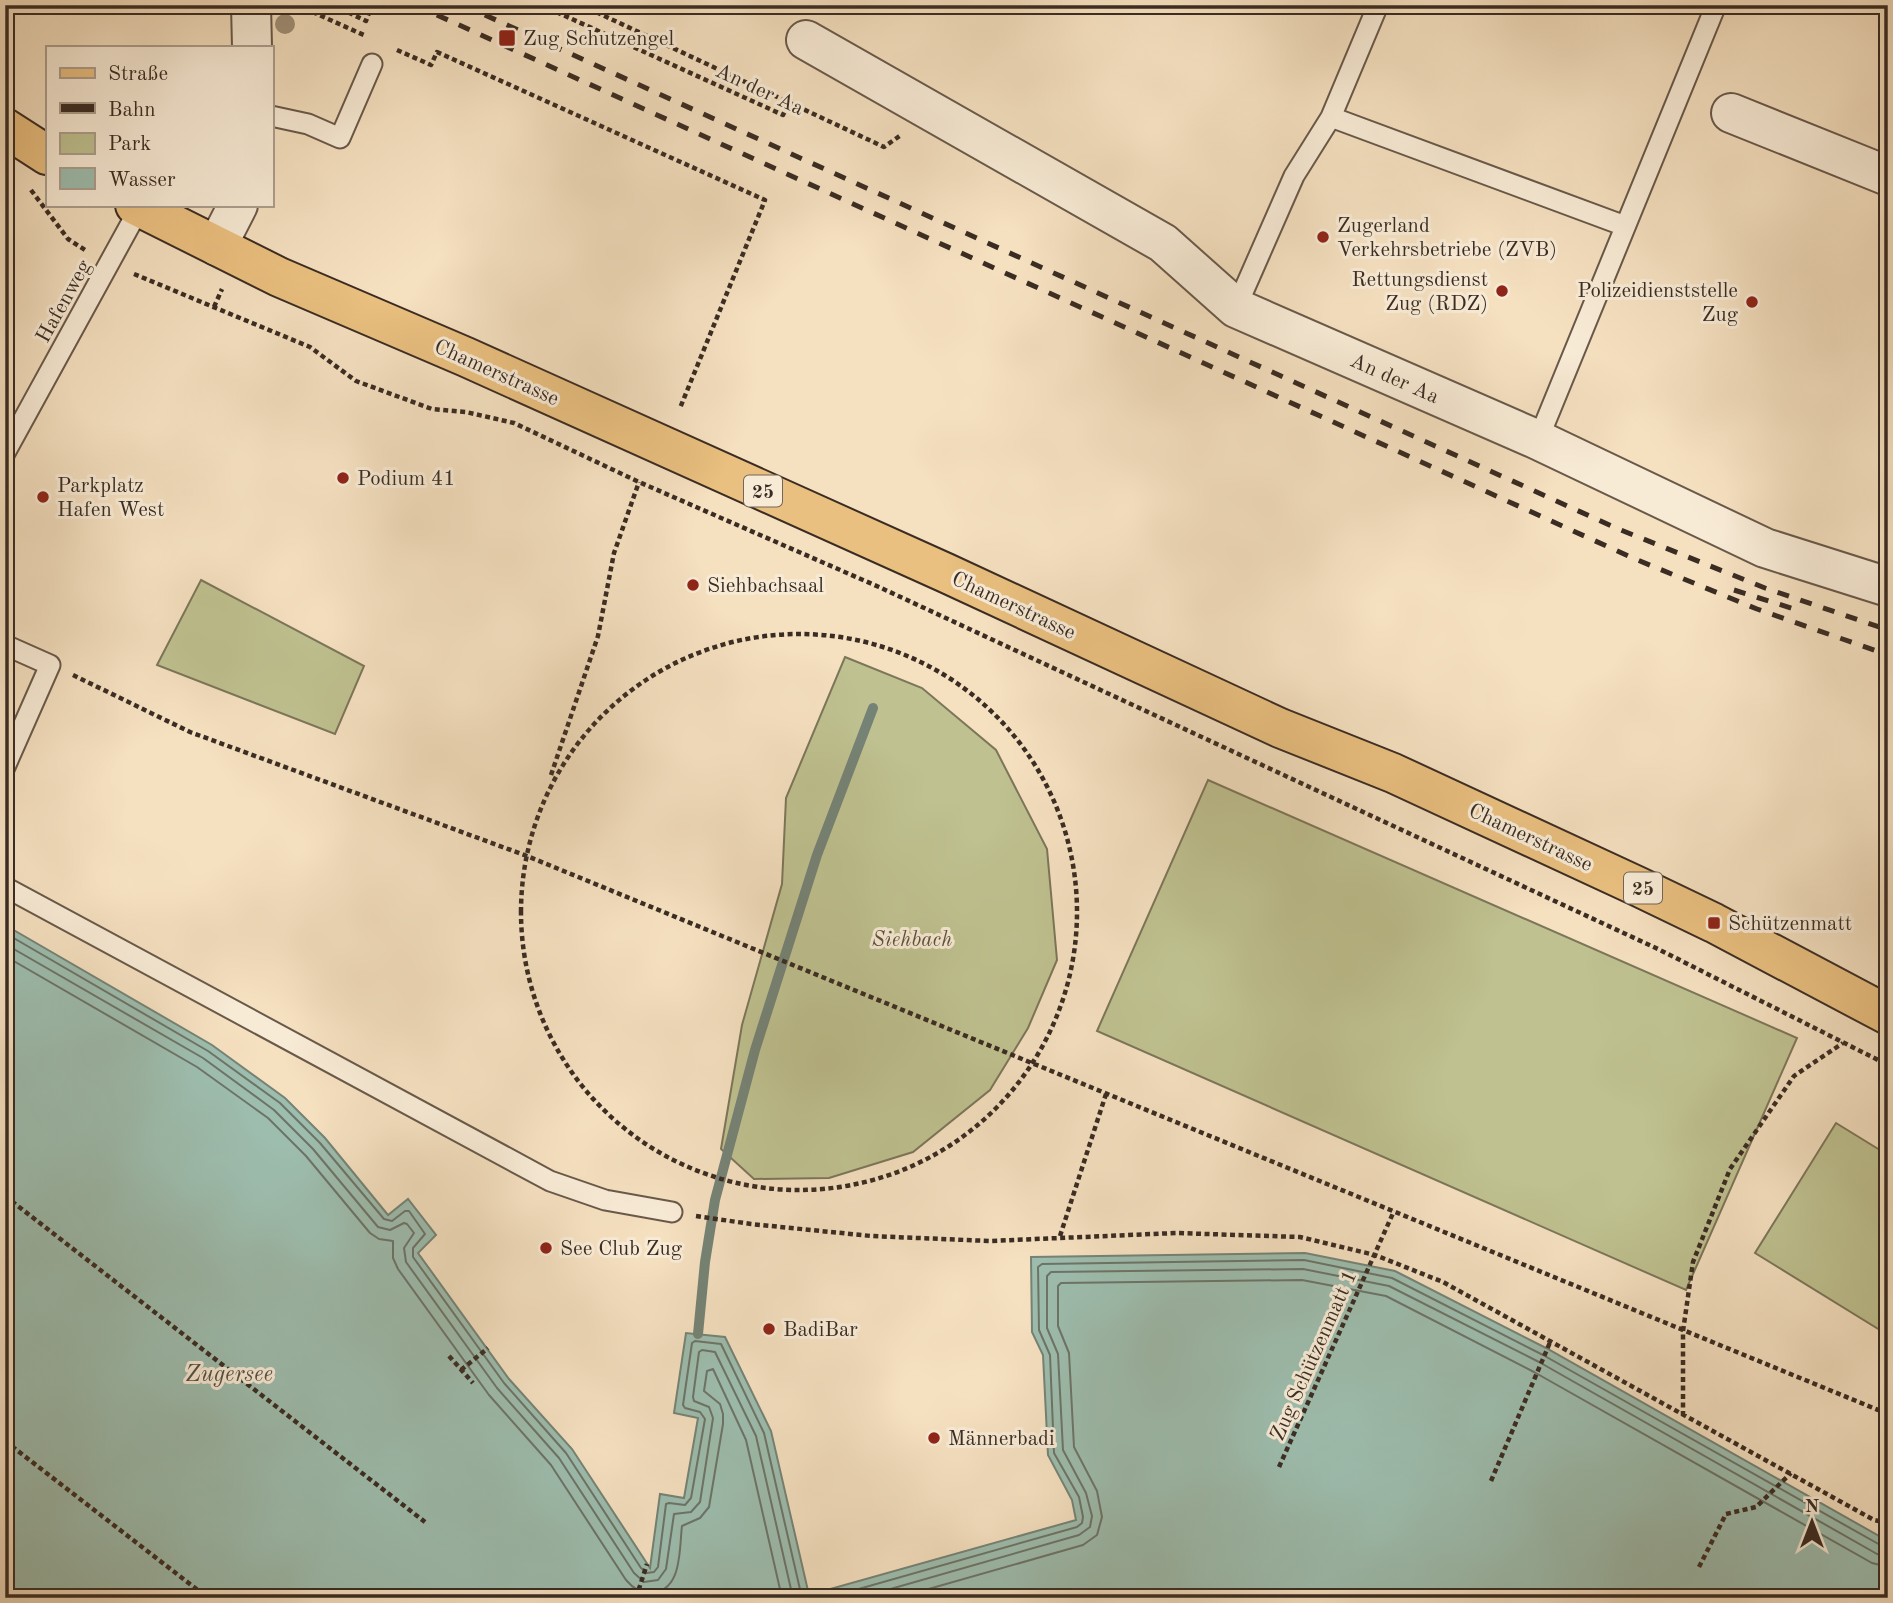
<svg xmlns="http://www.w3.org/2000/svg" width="1893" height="1603" font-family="'Old Standard TT',serif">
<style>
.green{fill:#bfc190;stroke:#7c765a;stroke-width:2}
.water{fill:#9dbdae;stroke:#758376;stroke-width:2}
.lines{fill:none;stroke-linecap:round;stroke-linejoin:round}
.shore{stroke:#6c7468;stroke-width:2}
.stream{stroke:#758376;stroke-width:10}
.service-casing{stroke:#69594a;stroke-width:23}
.minor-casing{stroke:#69594a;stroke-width:42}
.primary-casing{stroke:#3a2c23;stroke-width:42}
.path{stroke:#3a2c23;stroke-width:4.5;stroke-dasharray:5 3.5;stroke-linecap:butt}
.service{stroke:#f8ebd6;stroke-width:19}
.minor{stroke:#f8ebd6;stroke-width:38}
.primary{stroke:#eac080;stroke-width:38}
.rail{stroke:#3a2c23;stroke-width:5;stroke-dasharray:12 12;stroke-linecap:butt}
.tree{fill:#a09178}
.poi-dot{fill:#8f2418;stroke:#f8ebd6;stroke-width:2.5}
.labels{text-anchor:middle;stroke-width:6;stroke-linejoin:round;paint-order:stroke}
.shield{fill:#f8ebd6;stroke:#736559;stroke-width:2}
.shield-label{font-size:19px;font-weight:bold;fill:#3a2c23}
.poi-label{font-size:21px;fill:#3a2c23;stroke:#f8ebd6;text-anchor:start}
.street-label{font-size:21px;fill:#3a2c23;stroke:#f8ebd6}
.park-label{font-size:21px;font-style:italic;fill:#5b513e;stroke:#f8ebd6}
.water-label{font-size:23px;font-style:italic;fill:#535046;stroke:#f8ebd6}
</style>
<rect width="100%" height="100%" fill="#f5e0c0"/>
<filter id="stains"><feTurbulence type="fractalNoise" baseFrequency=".00286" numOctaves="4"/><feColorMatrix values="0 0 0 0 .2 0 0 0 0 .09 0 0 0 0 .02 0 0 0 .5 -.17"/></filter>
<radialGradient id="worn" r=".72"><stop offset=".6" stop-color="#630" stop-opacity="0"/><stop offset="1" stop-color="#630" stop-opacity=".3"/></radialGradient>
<path class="green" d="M201,580L364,666L335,734L157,665Z
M845,657L922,688L996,750L1047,849L1057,960L1028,1028L990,1090L913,1152L829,1178L754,1179L721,1149L742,1025L782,884L786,798Z
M1208,780L1797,1038L1686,1290L1097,1031Z
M1836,1123L1888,1155V1335L1755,1253Z"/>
<path class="water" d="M5,925L212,1045L285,1098L325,1138L388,1215L408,1199L436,1235L418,1253L509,1379L572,1449L650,1568L660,1494L684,1498L698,1418L674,1413L686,1333L725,1337L771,1431L809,1595L1076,1520L1072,1500L1048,1455L1043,1355L1032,1332L1031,1257L1305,1253L1395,1271L1546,1348L1888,1541V1598H5Z"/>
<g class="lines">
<path class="shore" d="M5,933L208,1051L280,1103L320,1143L384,1219L392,1221L405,1211H409L425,1234L413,1248V1257L504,1383L566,1453L641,1568L647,1573L654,1572L658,1567L666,1504L669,1503L685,1505L691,1498L705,1419L700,1412L685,1408L683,1405L692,1343L695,1341L721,1344L764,1433L802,1598
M5,944L203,1058L274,1110L313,1149L378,1227L390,1230L404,1223L407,1224L414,1233L404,1248L406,1262L497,1388L559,1458L634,1573L644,1582L658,1580L666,1569L674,1514L691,1512L700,1502L713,1418L709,1407L694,1401L693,1397L699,1352L702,1350L715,1352L756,1436L793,1598
M5,956L197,1067L268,1118L306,1156L370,1233L379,1239L393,1241V1258L398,1269L489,1395L551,1465L626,1580C632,1587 639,1593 649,1593C683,1593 679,1549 682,1526L700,1518L709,1507L723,1424V1414L720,1404L704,1391L707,1371L713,1369L746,1440L782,1598
M827,1598L1077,1527L1082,1523L1083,1517L1079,1497L1054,1453L1050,1355L1039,1330L1038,1267L1042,1264L1304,1260L1392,1278L1543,1355L1882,1546L1888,1547
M859,1598L1079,1535L1090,1527L1092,1516L1086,1493L1063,1450L1058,1354L1047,1328V1276L1051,1272L1303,1269L1389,1286L1539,1362L1877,1554L1888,1556
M897,1598L1083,1545L1097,1535L1102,1517L1097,1491L1074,1447L1069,1353L1058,1326V1286L1061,1283L1302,1280L1386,1296L1534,1372L1872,1563L1888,1567"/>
<path class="stream" d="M698,1334L705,1262L715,1200L755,1050L817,855L873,708"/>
<g class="service-casing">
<path id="service" d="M1378,5L1331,117L1625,226
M271,116L308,124L340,138L372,64
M1236,308L1294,176L1331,117
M1538,440L1716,5
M5,453L140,207
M5,645L50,665L5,767
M5,887L550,1181L605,1200L672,1212"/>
</g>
<g class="minor-casing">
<path id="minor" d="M251,5L252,47
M806,40L1163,243L1236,308L1538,440L1765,548L1888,587
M1731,113L1888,176
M217,246L238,205"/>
</g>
<g class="primary-casing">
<path id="primary" d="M5,128L47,155
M135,205L279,277L466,357L946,573L1280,728L1393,773L1637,886L1714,923L1888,1015"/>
</g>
<path class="path" d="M297,5L366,36
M333,5L366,21L372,5
M541,5L783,115L789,103
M581,5L884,147L901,135
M397,50L431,65L437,52L765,200L680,408
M31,190L68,239L85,250
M134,274L310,347L356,381L432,409L466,412L514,423L639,482L879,587L1658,949L1888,1065
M214,307L222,289
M521 912a278 278 0 1 1 556 0a278 278 0 1 1-556 0Z
M73,675L190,732L527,856L1888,1414
M551,775L598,636L614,553L639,482
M5,1196L425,1522
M696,1216L751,1224L871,1236L990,1241L1176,1233L1300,1237L1375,1255L1443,1282L1874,1520L1888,1523
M1060,1236L1106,1094
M449,1356L473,1383
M461,1370L488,1348
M1683,1416V1331L1693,1262L1730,1169L1794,1076L1843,1043
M5,1441L208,1598
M1279,1467L1394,1211
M1491,1481L1551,1340
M1699,1567L1726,1514L1756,1507L1791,1473
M636,1598L647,1564"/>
<use href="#service" class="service"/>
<use href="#minor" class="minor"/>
<use href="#primary" class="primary"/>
<path class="rail" d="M415,5L1635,559L1757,609L1888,655
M463,5L1616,528L1765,588L1888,630
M1734,590L1794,609"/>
</g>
<circle class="tree" cx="285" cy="24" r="10"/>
<g class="poi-dot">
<rect x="498" y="29" width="18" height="18" rx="3.5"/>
<circle cx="1323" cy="237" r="7"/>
<circle cx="1502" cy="291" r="7"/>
<circle cx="1752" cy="302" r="7"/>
<circle cx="343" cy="478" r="7"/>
<circle cx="43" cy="497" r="7"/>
<circle cx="693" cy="585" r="7"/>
<rect x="1707" y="916" width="14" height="14" rx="3.5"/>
<circle cx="546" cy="1248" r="7"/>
<circle cx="769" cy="1329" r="7"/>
<circle cx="934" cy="1438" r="7"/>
</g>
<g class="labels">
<g class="shield">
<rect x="744" y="475.5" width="38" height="31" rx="5"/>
<rect x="1624" y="872.5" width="38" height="31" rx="5"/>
</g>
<g class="shield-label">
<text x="763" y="498">25</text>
<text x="1643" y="895">25</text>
</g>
<g class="poi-label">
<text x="523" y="45">Zug Schutzengel</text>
<text x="1337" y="232">Zugerland<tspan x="1337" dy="24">Verkehrsbetriebe (ZVB)</tspan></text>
<text x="1488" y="286" text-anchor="end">Rettungsdienst<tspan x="1488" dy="24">Zug (RDZ)</tspan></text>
<text x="1738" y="297" text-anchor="end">Polizeidienststelle<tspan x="1738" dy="24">Zug</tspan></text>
<text x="357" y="485">Podium 41</text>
<text x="57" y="492">Parkplatz<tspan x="57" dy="24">Hafen West</tspan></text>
<text x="707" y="592">Siehbachsaal</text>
<text x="1728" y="930">Schützenmatt</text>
<text x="560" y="1255">See Club Zug</text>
<text x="783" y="1336">BadiBar</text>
<text x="948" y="1445">Männerbadi</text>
</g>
<g class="street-label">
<text transform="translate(760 89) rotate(25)" y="7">An der Aa</text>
<text transform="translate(63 301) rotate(-61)" y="7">Hafenweg</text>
<text transform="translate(497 372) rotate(24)" y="7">Chamerstrasse</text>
<text transform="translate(1395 378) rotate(24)" y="7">An der Aa</text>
<text transform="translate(1014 605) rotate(25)" y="7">Chamerstrasse</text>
<text transform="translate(1531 837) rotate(25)" y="7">Chamerstrasse</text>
<text transform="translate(1313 1355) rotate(-66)" y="7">Zug Schützenmatt 1</text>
</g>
<g class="park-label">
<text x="912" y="946">Siehbach</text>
</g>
<g class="water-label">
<text x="229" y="1381">Zugersee</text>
</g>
</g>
<rect width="1893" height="1603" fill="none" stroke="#f5e0c0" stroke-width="28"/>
<rect x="7" y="7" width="1879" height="1589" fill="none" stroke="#3a2c23" stroke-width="3.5"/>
<rect x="14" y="14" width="1865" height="1575" fill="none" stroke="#3a2c23" stroke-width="2"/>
<rect x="46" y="46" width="228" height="161" fill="#f8ebd6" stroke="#ac9f8e" stroke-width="2"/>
<rect x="60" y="68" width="35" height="10" fill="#eac080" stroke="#ac9f8e" stroke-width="2"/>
<text x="108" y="80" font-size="21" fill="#3a2c23">Straße</text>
<rect x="60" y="103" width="35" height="10" fill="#3a2c23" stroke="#ac9f8e" stroke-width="2"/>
<text x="108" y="116" font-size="21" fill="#3a2c23">Bahn</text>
<rect x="60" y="133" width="35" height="21" fill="#bfc190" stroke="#ac9f8e" stroke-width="2"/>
<text x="108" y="150" font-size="21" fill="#3a2c23">Park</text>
<rect x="60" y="168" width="35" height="21" fill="#9dbdae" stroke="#ac9f8e" stroke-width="2"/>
<text x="108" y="186" font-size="21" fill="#3a2c23">Wasser</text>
<g transform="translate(1812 1522)" stroke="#f8ebd6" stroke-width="5" paint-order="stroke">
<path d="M0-5L12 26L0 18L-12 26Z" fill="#3a2c23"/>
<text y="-10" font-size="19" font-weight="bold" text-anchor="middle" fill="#3a2c23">N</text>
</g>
<rect width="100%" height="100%" filter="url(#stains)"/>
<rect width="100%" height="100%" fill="url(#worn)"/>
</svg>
